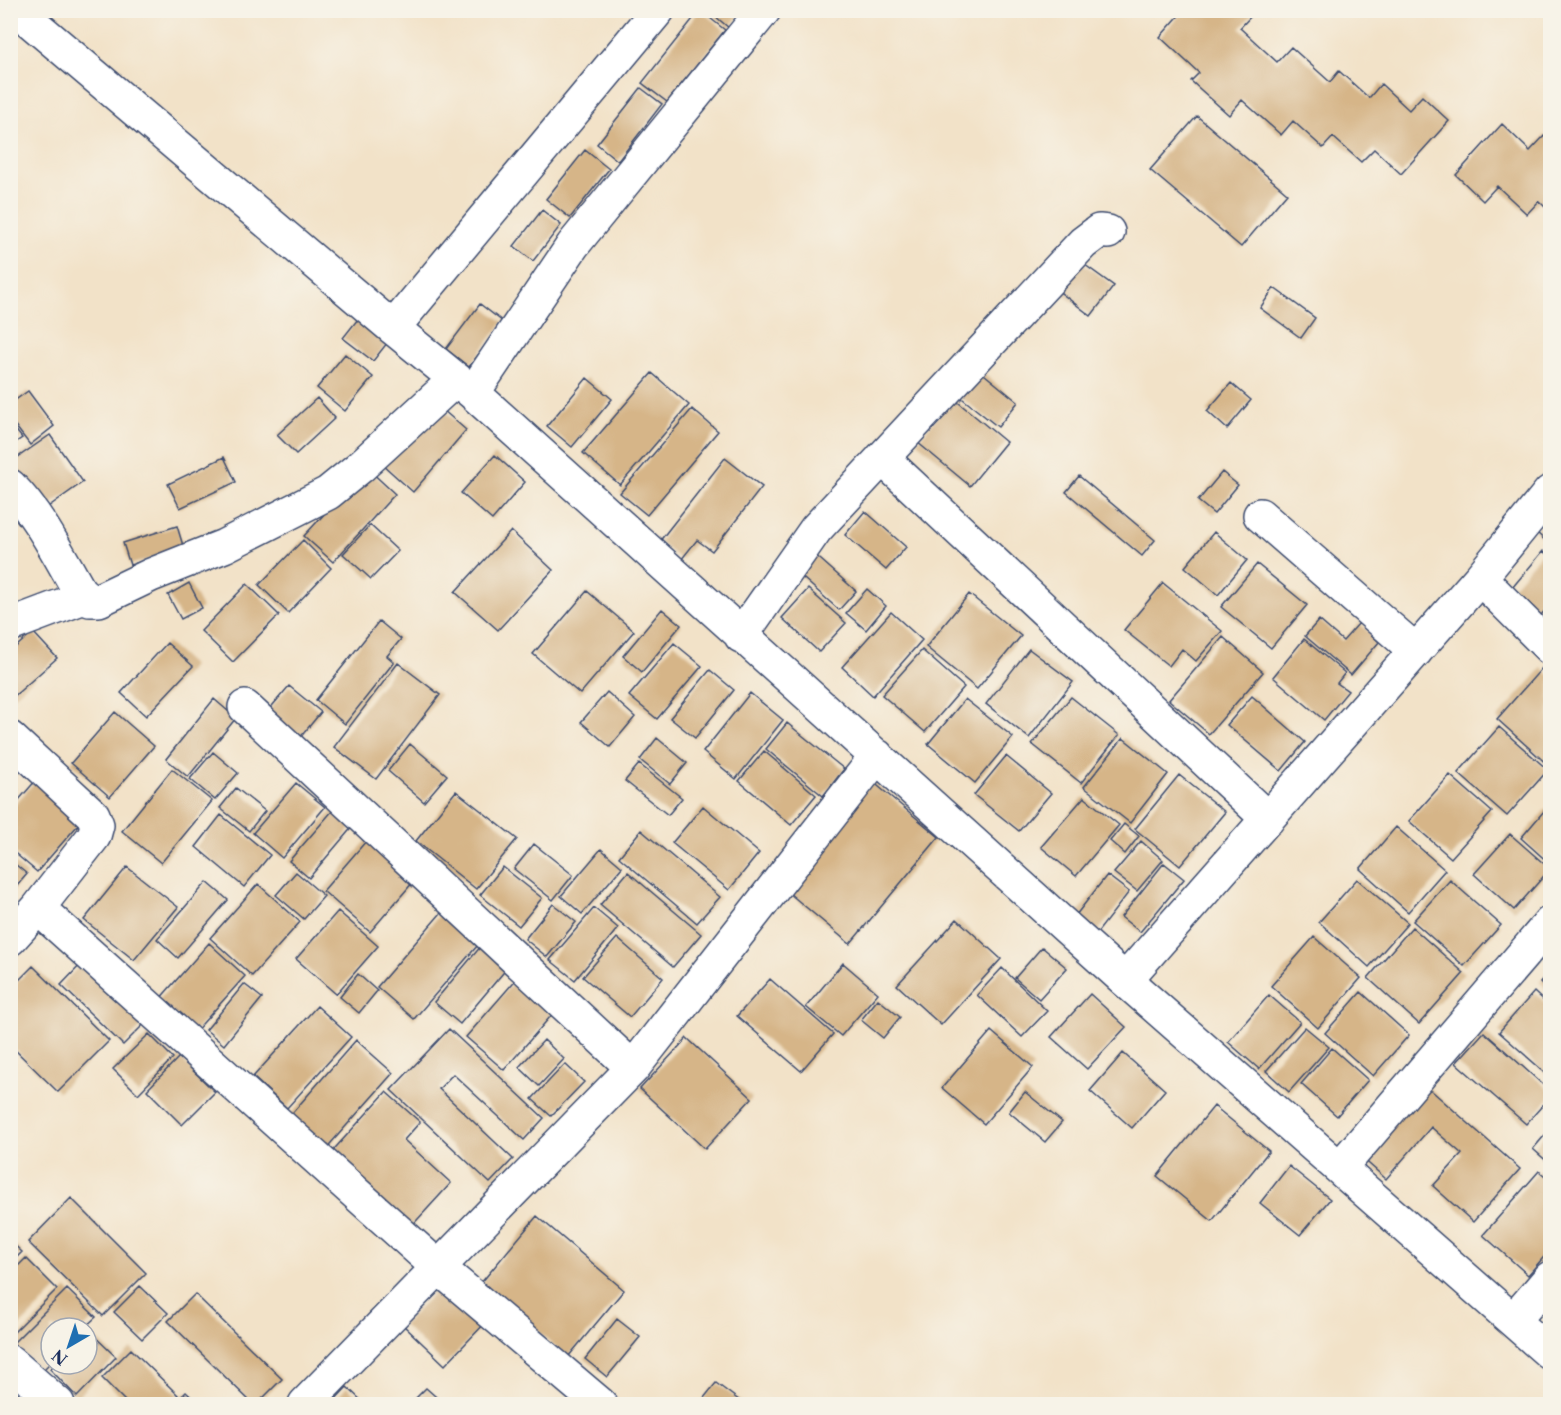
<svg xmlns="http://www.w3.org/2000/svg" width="1561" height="1415" font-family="'Libre Caslon Text',serif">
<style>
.building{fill:#d6b588}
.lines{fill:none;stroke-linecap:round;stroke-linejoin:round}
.street-casing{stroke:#3b4a6e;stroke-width:36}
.street{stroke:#fff;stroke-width:33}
</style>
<rect width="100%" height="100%" fill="#f7f3e8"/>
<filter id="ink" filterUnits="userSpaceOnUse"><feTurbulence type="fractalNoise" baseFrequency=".0167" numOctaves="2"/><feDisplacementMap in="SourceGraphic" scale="12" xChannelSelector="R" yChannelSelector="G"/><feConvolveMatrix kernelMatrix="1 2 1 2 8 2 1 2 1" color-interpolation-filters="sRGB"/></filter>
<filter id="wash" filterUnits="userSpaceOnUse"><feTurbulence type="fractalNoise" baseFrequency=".008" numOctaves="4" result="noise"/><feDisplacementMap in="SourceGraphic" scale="24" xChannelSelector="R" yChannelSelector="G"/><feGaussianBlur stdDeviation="1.35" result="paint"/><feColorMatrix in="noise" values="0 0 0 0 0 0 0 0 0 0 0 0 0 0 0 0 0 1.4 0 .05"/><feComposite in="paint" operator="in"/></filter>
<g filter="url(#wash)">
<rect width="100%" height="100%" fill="#f2e2c8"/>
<g id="blocks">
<path class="building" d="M700,10L725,30L667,102L642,83Z
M708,10H743L729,28Z
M1184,10H1248L1252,15L1240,28L1277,62L1291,47L1330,82L1339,71L1369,98L1381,84L1409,110L1422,96L1449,121L1401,174L1374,149L1361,162L1333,137L1323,148L1293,121L1281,135L1242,100L1229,115L1191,81L1199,73L1160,37Z
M641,88L662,104L618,161L597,144Z
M1197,116L1287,193L1241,247L1150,170Z
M1502,124L1530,151L1545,135L1550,140V212L1539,201L1527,214L1497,186L1483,201L1456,175Z
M585,150L609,169L570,218L546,199Z
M542,210L561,225L533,261L514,246Z
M1074,257L1114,286L1091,316L1052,286Z
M1274,288L1315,318L1301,338L1260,308Z
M480,304L503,322L469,367L446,349Z
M358,319L388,342L373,361L343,338Z
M345,354L373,377L345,411L317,388Z
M979,370L1018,402L998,427L958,395Z
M652,373L689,405L620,485L583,453Z
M587,378L612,399L572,447L547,426Z
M1231,383L1251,400L1227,429L1207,411Z
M28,391L54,426L30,445L10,419V404Z
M317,398L335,418L296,454L277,435Z
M953,398L1006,442L970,486L917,442Z
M435,403L466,430L413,492L382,464Z
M692,409L718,431L647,515L620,493Z
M10,423L22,438L10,446Z
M50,435L83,482L45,509L11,462Z
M495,455L525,482L492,520L461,493Z
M224,457L236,482L180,508L168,484Z
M725,458L762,487L712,551L697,540L681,560L659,542Z
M367,468L395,494L333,562L304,536Z
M1222,472L1238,485L1214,514L1198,501Z
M1079,476L1155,540L1142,556L1066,492Z
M865,511L906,547L886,570L845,535Z
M1550,514V545L1535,531Z
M370,525L398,551L371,579L343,554Z
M177,526L184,549L130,565L123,543Z
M511,531L553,570L498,630L455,592Z
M1214,532L1247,560L1218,595L1185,567Z
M303,540L331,568L288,613L259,585Z
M1543,551L1550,557V604L1538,619L1507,594Z
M812,552L856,591L839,610L795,571Z
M1257,564L1307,605L1271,648L1221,607Z
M189,583L202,608L181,619L168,595Z
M1163,583L1222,631L1196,661L1182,649L1169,666L1124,630Z
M247,584L279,615L233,662L201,631Z
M808,589L846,623L819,652L782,618Z
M867,589L886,606L866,630L846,613Z
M587,591L634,631L580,694L533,654Z
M969,594L1021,636L977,689L926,647Z
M662,609L681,625L642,672L623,656Z
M891,612L922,640L873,696L842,667Z
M1319,620L1343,641L1359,623L1379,642L1351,675L1305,636Z
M379,621L401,639L387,656L394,662L345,724L316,700Z
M33,632L57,658L12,698L10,696V652Z
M1223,637L1263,672L1209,734L1169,700Z
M1304,639L1345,673L1337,683L1348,691L1324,720L1273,677Z
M167,643L193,666L146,716L121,693Z
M674,643L702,666L657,719L629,696Z
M1029,649L1073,682L1029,738L986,704Z
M922,650L964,687L925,732L882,695Z
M398,663L440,695L376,779L334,747Z
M1542,668L1550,676L1549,766L1497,719Z
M710,670L734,690L695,738L670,718Z
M289,686L321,712L299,739L267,712Z
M607,692L635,717L610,747L581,722Z
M750,693L783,720L736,779L703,752Z
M1252,696L1305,742L1281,771L1227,725Z
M1071,697L1119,735L1081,783L1032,744Z
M214,699L236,718L188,777L166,759Z
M965,699L1013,737L975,783L928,744Z
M115,712L154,746L110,797L71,763Z
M787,723L844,769L823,796L766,749Z
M1499,727L1548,770L1507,816L1458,773Z
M657,738L687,763L670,784L640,760Z
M1123,738L1168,774L1130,823L1084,787Z
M410,744L447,775L424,802L388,771Z
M764,751L816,795L791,825L739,781Z
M213,752L238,773L215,800L190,779Z
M1006,756L1051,793L1019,831L974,795Z
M639,764L682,798L668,815L625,781Z
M172,769L212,801L161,863L122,831Z
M1179,775L1225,812L1180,866L1135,829Z
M1450,775L1492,812L1451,858L1409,821Z
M37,779L84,818L37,872L10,849V810Z
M872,781L939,837L850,944L783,888Z
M296,783L325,807L282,858L253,833Z
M236,788L265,811L249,831L220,808Z
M456,791L517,839L476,889L416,841Z
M1084,797L1119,825L1076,876L1041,847Z
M340,802L359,819L309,878L289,861Z
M1550,804V864L1521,838Z
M703,806L759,853L729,890L672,843Z
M221,815L270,855L244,887L196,847Z
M1124,824L1139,836L1125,854L1110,841Z
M1396,827L1445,870L1408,912L1360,869Z
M641,830L720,897L697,923L619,857Z
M373,833L420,874L370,932L323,891Z
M1510,834L1550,869L1514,910L1474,874Z
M1141,841L1163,860L1137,891L1114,873Z
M534,844L573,875L553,900L514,869Z
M601,849L622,867L582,914L561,896Z
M10,860L27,874L10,894Z
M1164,863L1184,879L1140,932L1121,917Z
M127,867L178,907L134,960L84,920Z
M503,867L542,898L519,926L480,895Z
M296,872L324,896L304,919L276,895Z
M628,872L701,934L673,967L600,905Z
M1107,875L1129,892L1097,933L1076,915Z
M1357,879L1408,923L1369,967L1319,922Z
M1450,880L1501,925L1464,966L1413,921Z
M207,882L228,900L178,958L157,939Z
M258,884L300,922L252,976L210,938Z
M553,904L576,922L547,957L525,939Z
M447,906L484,938L414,1019L377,987Z
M594,908L618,928L575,980L550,960Z
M338,911L378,946L336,994L296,959Z
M957,919L1001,959L941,1025L897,985Z
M1412,927L1464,973L1419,1024L1368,978Z
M1314,937L1361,978L1318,1028L1271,986Z
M617,938L663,978L630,1017L583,977Z
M209,943L245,976L194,1033L158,1001Z
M482,945L508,967L460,1024L434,1002Z
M1042,947L1067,968L1039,999L1015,978Z
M84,961L146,1022L123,1045L61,985Z
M843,963L878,993L841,1036L806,1007Z
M33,966L109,1041L58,1092L10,1045V989Z
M1002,968L1047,1011L1022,1037L977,995Z
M1550,970V992L1540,982Z
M358,974L377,991L359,1013L340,997Z
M519,976L557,1009L504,1070L466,1037Z
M770,979L833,1034L801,1071L737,1016Z
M244,984L262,998L224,1045L206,1030Z
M1361,992L1409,1035L1373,1076L1325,1033Z
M1534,992L1550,1007V1077L1499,1032Z
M1090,994L1126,1027L1087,1069L1051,1037Z
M1269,995L1300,1022L1259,1069L1228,1042Z
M878,999L900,1017L883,1038L861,1020Z
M317,1006L351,1037L287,1108L253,1077Z
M1305,1027L1329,1047L1289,1092L1266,1071Z
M449,1029L544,1118L524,1140L453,1074L439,1089L513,1159L490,1183L391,1090Z
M991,1031L1033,1067L984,1124L942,1088Z
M1484,1032L1550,1091V1097L1526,1124L1456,1063Z
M149,1034L173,1058L138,1094L113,1069Z
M687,1038L752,1098L705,1149L640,1089Z
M356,1040L393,1073L323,1152L287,1119Z
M544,1040L564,1059L539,1086L519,1067Z
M1332,1048L1368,1080L1337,1116L1301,1084Z
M1123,1053L1165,1090L1132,1128L1090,1091Z
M179,1057L215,1092L182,1125L147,1090Z
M565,1064L584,1082L551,1116L532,1099Z
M1424,1084L1520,1169L1473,1222L1433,1186L1462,1154L1431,1127L1386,1179L1360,1156Z
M386,1092L420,1122L404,1140L451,1183L407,1231L327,1157Z
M1025,1092L1062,1122L1045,1142L1009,1112Z
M1214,1106L1269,1151L1212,1221L1157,1176Z
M1550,1129V1164L1533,1149Z
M1289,1166L1330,1199L1300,1235L1260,1203Z
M1539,1171L1550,1180V1250L1528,1275L1483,1235Z
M71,1198L146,1273L103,1316L28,1242Z
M537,1216L624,1290L568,1357L481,1283Z
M10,1241L22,1252L10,1264Z
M26,1258L57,1289L10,1336V1274Z
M445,1281L487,1321L445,1365L403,1325Z
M140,1286L168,1313L142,1339L114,1312Z
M67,1289L96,1317L84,1328H51V1362L41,1372L13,1343Z
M195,1294L282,1379L257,1404H253L168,1321Z
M617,1319L640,1337L607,1377L585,1359Z
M87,1329L116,1357L77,1397L50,1369L55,1364H87Z
M131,1349L178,1395L168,1404H128L102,1378Z
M716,1383L744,1404H699Z
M16,1387L35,1404H10V1393Z
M347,1387L365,1404H331Z
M426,1388L444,1404H410Z
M186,1392L199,1404H174Z"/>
</g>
</g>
<g filter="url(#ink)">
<use href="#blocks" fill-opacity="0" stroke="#3b4a6e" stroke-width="1.5"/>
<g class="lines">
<g class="street-casing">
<path id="street" d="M17,10L393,328L473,393L1125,980L1550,1353
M393,328L658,10
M473,393L573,245L764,10
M882,458L1268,819
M10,486C40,516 59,556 80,592L90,600H99L151,575L224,546L328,493L360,467L456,379
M1260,515L1416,651
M1480,578L1550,648
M10,625L84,597
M741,636L816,529L1083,243L1099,231L1108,232
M245,707L633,1068
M10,738L93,815L97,825L94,836L38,908
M10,939L38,908L439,1268L600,1404
M1125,980L1480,578L1550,492
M1340,1168L1550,923
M1514,1320L1550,1278
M10,1362L58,1404
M305,1404L633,1068L877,756"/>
</g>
<use href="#street" class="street"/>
</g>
</g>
<rect width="1561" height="1415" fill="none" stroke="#f7f3e8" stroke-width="36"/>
<g transform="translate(69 1346) rotate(219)"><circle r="28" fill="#f7f3e8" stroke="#9fa5b1" stroke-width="1.5"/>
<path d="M0-4.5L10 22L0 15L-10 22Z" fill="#1f6fb2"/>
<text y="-9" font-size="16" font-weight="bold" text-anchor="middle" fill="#1b2f5e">N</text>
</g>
</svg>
